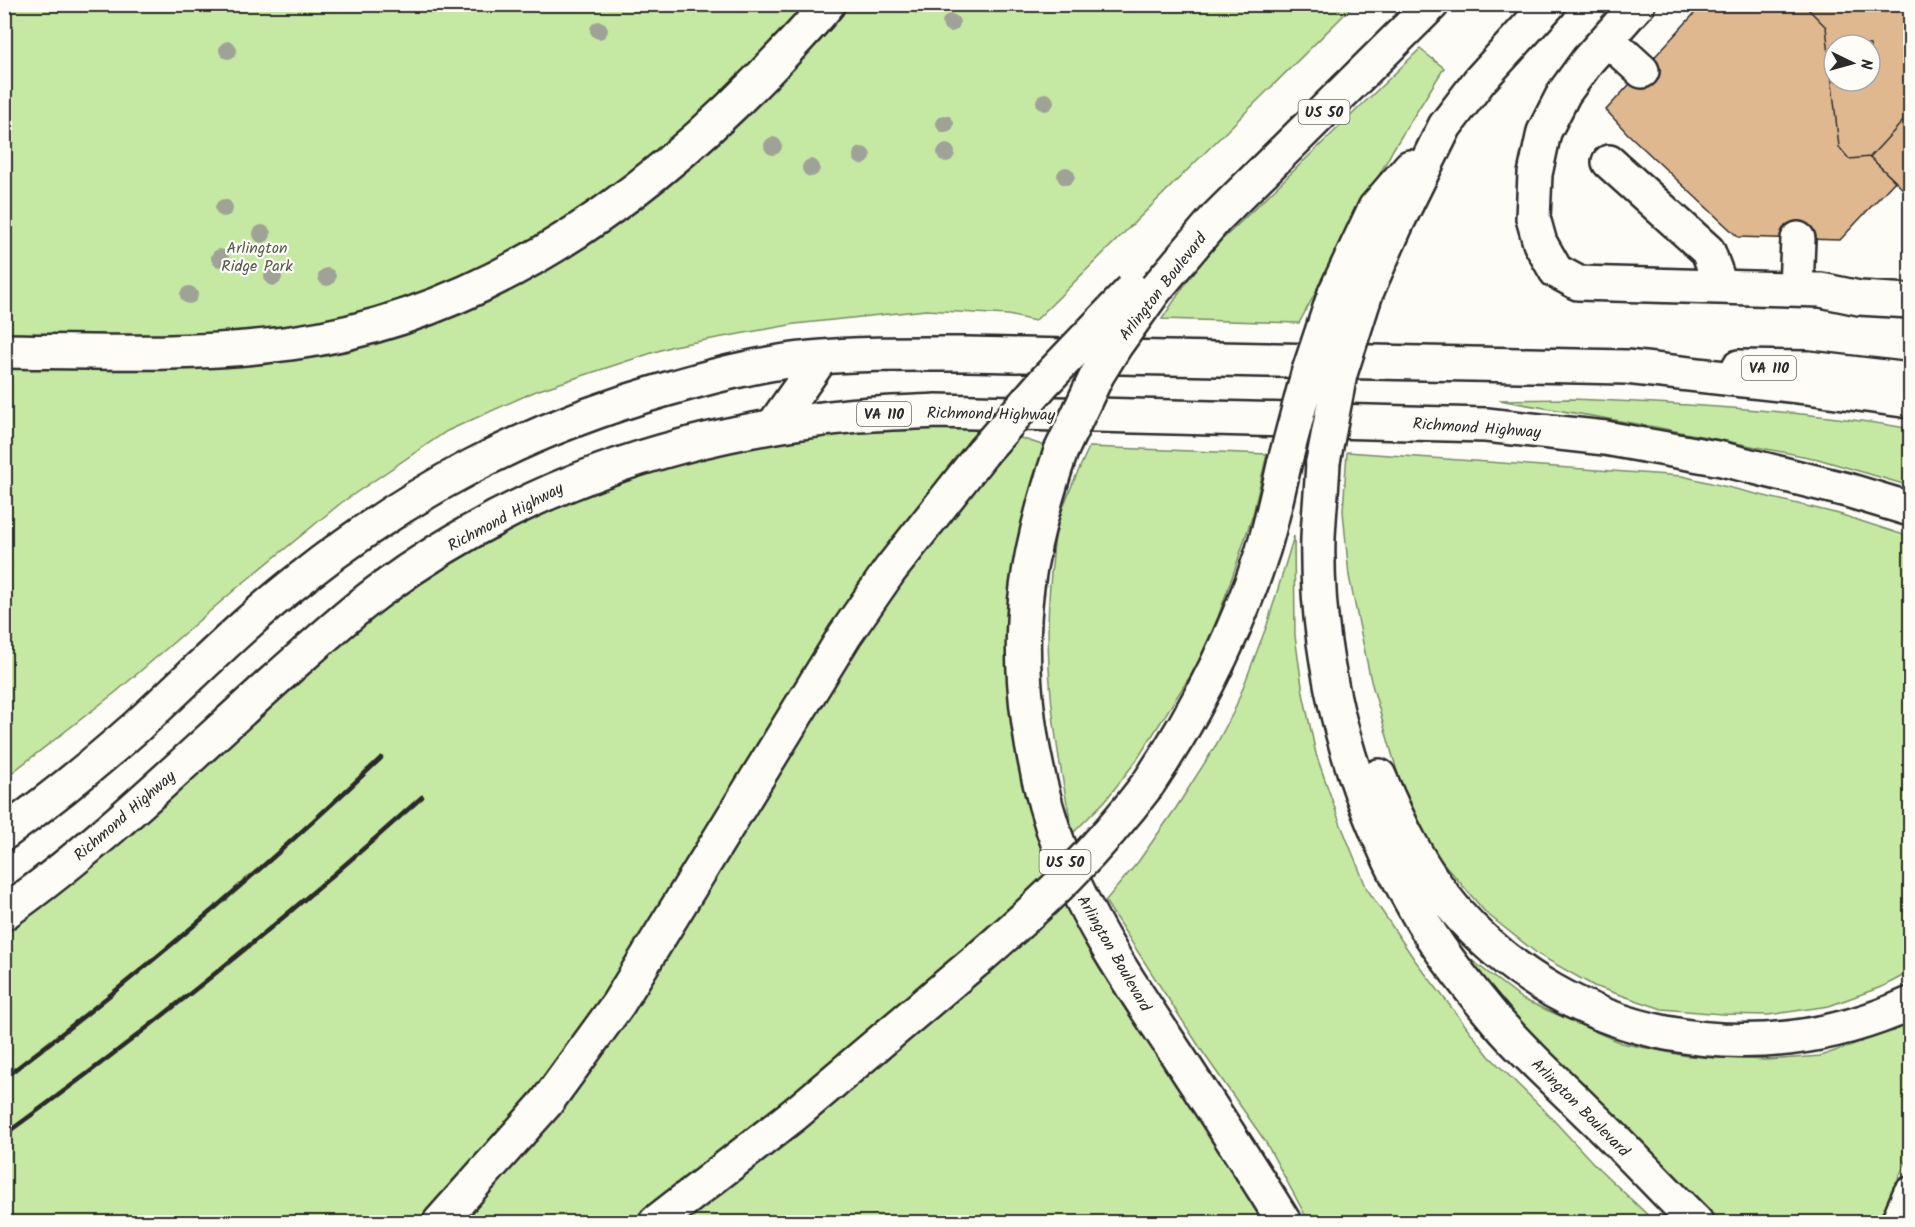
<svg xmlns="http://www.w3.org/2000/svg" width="1915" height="1227" font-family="Kalam,sans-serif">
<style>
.green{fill:#c5e9a2;stroke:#788a66;stroke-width:1.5}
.building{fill:#dfb890;stroke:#2b2b2b;stroke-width:1.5;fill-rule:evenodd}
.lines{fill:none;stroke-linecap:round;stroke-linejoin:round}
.minor-casing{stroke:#2b2b2b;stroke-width:38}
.major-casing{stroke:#2b2b2b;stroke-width:38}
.highway-casing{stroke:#2b2b2b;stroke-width:38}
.minor{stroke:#fdfcf7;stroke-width:33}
.major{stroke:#fdfcf7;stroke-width:33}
.highway{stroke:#fdfcf7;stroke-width:33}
.rail{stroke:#2b2b2b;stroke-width:4.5}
.highway-bridge-casing{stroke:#2b2b2b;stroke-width:38;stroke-linecap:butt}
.highway-bridge{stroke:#fdfcf7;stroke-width:33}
.tree{fill:#9fa397}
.labels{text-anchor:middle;stroke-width:4.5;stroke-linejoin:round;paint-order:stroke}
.shield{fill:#fdfcf7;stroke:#6a6a68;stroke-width:1.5}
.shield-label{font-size:15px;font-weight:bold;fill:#2b2b2b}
.park-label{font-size:16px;fill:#525a49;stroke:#fdfcf7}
.street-label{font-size:16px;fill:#2b2b2b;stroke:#fdfcf7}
</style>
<rect width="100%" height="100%" fill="#fdfcf7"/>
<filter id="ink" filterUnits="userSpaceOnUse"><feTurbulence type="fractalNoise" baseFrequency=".0167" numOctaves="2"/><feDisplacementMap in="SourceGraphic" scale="12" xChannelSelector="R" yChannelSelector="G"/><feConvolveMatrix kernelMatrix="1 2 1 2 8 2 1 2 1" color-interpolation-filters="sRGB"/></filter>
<g filter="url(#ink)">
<path class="green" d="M5,5H1354L1035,321L1008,315L926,310L795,324L673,346L536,391L447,431L341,503L238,587L116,692L5,778Z
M1420,49L1444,68L1394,148L1299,323L1162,319L1201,260Z
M1571,399C1645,402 1718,406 1792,413C1832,417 1871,421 1910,429V486L1818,459L1655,427L1499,400Z
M936,411L1061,451L1034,543L1047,812L1270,1222H5L4,913L324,637L569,483Z
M1089,447L1267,454L1253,514L1236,566L1218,617L1196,667L1136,761L1105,801L1073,833C1055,747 1042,662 1051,574C1053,560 1053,546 1056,533C1062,503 1077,475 1089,447Z
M1347,452L1682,476L1839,514L1910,537V972L1884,986L1829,1006L1768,1015L1722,1014L1662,1009L1594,986L1539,955L1486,913L1434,852L1399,778L1371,681L1349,576L1343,511Z
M1294,536L1295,636L1303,693L1316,754L1339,820L1367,889L1414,959L1489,1056L1545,1111L1595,1165L1655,1222H1309L1265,1141L1204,1054L1105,901L1138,862L1176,808L1216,745L1234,711L1267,625Z
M1469,958L1522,999L1621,1043L1687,1056L1766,1060L1821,1056L1910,1024V1152L1879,1222H1722L1584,1084L1539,1043L1497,998Z"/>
<path class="building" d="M1703,4H1803L1826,27L1839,147L1849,159L1870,157L1895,181L1840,240L1738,237L1627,133L1606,110Z
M1803,4H1910V124L1905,119L1870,157L1849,159L1839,147L1826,27ZM1834,45H1870V81H1834Z
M1905,119L1910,124V196L1870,157Z"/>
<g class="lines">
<g class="minor-casing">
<path id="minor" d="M1638,4L1588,60L1564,93L1544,132L1535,174L1533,218L1540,243L1556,271L1578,283L1821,290L1859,298L1910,301
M1607,39L1642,71
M1609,162L1708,251L1721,287
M1796,289L1798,239
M4,351C100,352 196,356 291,343C476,318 634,207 761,77C784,53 807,30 828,4
M773,426L821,358"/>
</g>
<g class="major-casing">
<path id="major" d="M1739,367L1808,368L1910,380"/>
</g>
<g class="highway-casing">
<path id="highway" d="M1155,290L1216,218L1432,4
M1335,293L1375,208L1410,167
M1366,293L1396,225L1445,126L1480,80L1549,4
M1061,451C1046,495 1033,540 1027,587C1016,672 1031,774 1062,854C1088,923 1131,985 1172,1047C1210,1105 1248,1163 1284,1222
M1323,462C1322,487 1319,513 1318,538C1315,669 1353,801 1418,914C1438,949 1464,982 1490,1013C1519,1049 1555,1080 1588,1113C1625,1148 1660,1186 1696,1222
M1379,776C1399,824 1421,870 1455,910C1569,1042 1754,1075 1910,1004
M1148,784C1197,711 1236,634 1263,550C1272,521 1278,491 1285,461
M4,833C50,800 93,765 135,728C190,678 242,624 300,579C414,489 525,430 664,390C712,376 761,363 811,358C863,353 915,354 967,354L1626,367L1807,387L1910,401
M4,913C101,844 186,760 274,681C308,651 342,619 378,592C521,486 673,435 848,416C877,413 907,413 936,411L1486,425L1605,438L1722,459L1847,490L1910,509
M440,1222L546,1103L618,1004L845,635L890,570L983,452
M656,1222L795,1114L977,960
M1898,1222L1910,1194"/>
</g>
<use href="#minor" class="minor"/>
<use href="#major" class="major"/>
<use href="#highway" class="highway"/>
<path class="rail" d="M4,1078C135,979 262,871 381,758
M4,1135C150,1030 288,917 422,797"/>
<g class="highway-bridge-casing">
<path id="highway-bridge" d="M1061,451L1097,375L1115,346L1155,290
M983,452L1045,381L1132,290
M1285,461L1308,374L1335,293
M1323,462L1340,374L1366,293
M977,960C1042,904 1096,853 1148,784"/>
</g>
<use href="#highway-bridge" class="highway-bridge"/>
</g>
<g class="tree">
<circle cx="951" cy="23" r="9"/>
<circle cx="599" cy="30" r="9"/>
<circle cx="228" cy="50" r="9"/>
<circle cx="1045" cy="102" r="9"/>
<circle cx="945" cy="124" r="9"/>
<circle cx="773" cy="146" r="9"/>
<circle cx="946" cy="153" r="9"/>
<circle cx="862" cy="156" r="9"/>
<circle cx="811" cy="168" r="9"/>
<circle cx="1066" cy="176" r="9"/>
<circle cx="224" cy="208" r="9"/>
<circle cx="262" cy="234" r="9"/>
<circle cx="220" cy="258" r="9"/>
<circle cx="273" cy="277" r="9"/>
<circle cx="327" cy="277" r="9"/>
<circle cx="189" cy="295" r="9"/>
</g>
</g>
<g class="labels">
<g class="shield">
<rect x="1298.5" y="100" width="51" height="24" rx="4.5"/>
<rect x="1742" y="356" width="54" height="24" rx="4.5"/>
<rect x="857" y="402" width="54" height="24" rx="4.5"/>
<rect x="1039.5" y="850" width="51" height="24" rx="4.5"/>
</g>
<g class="shield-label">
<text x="1324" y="117">US 50</text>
<text x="1769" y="373">VA 110</text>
<text x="884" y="419">VA 110</text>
<text x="1065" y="867">US 50</text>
</g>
<g class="park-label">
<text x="257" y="253">Arlington<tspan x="257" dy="18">Ridge Park</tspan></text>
</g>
<g class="street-label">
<text transform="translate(1162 286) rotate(-52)" y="6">Arlington Boulevard</text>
<text transform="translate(991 413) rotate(1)" y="6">Richmond Highway</text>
<text transform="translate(1477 427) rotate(4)" y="6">Richmond Highway</text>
<text transform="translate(505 516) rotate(-28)" y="6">Richmond Highway</text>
<text transform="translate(124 815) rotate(-41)" y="6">Richmond Highway</text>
<text transform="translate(1115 953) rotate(60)" y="6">Arlington Boulevard</text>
<text transform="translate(1581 1107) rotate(45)" y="6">Arlington Boulevard</text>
</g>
</g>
<rect width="1915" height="1227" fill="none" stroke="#fdfcf7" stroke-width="24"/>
<rect x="12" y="12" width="1891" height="1203" fill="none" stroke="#2b2b2b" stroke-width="2" filter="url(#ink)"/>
<g transform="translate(1852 63) rotate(95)"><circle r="28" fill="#fdfcf7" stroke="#a9a8a5" stroke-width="1.5"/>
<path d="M0-4.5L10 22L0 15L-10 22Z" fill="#2b2b2b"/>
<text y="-9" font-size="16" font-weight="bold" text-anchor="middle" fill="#2b2b2b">N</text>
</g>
</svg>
